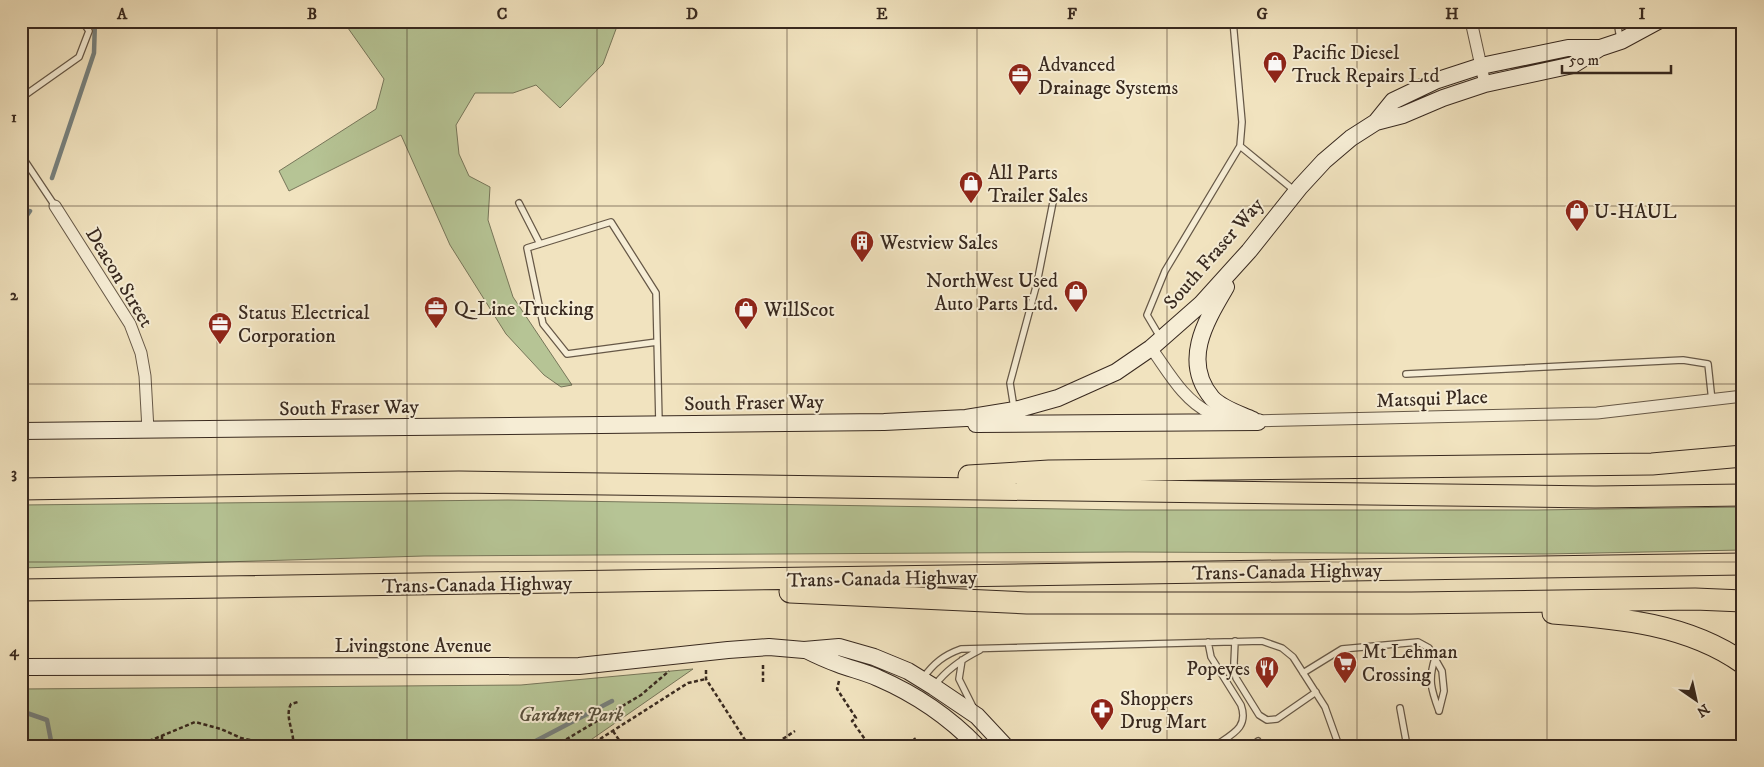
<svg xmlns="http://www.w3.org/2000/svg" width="1764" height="767" font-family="'IM FELL DW Pica',serif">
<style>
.green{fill:#b6c495;stroke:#77765a}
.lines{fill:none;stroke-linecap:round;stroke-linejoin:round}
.stream{stroke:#77817e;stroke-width:4.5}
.lane-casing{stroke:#665847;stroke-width:8}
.street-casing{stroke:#665847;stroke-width:13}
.secondary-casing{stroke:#38291f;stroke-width:18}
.highway-casing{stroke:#38291f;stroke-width:23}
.path{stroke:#38291f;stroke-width:2.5;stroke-dasharray:4 2.5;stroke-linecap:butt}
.lane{stroke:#f6edd5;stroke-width:5.5}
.street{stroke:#f6edd5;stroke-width:11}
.secondary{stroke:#f6edd5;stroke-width:16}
.highway{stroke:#f1e3bf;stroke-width:21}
.grid{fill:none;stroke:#38291f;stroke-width:1;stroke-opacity:0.55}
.labels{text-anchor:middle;stroke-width:4;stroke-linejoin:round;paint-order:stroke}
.poi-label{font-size:20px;fill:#38291f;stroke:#f6edd5;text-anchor:start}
.street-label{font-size:20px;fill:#38291f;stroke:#f6edd5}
.park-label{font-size:20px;font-style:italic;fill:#58503c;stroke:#f6edd5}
.neatline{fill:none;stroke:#38291f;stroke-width:2}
.grid-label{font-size:16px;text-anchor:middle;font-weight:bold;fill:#38291f}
</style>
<rect width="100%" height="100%" fill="#f1e3bf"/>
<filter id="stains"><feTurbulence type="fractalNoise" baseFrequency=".004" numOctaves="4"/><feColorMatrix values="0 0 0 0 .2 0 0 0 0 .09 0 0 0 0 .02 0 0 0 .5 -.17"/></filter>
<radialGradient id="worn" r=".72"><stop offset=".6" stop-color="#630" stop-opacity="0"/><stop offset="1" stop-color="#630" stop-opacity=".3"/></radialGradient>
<path class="green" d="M343,21H619L603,64L560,108L536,85L513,93H475L456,125L459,154L469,176L490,187L488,220L513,297L572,385L561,387L544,375L506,334L450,245L401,135L289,191L279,171L376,109L384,79Z
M508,500L1125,510H1537L1743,507V550L1546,554L1128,552L424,556L21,568V505Z
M693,669L582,746H21V689L521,685Z"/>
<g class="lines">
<path class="stream" d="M52,178L94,53L95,21
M21,224L30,211
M21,711L47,720L52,746
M526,746L612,701"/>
<g class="lane-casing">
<path id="lane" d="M1233,21L1242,122L1240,146
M1617,21L1620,39
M21,98L79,57L89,31L82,21
M21,155L55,206
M519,203L540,244
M1743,251L1740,253L1743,257
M1160,337L1147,315L1165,271L1240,146L1295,191
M657,342L567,354L543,324L527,248L611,222L656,293L659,423
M1406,374L1683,360L1708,364L1712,401
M1014,408L1010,383L1037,283L1055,192
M1235,641L1234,663L1236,678L1259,715L1267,720L1277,719L1316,692
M1208,642L1211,657L1241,705C1249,728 1232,734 1215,746
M1435,658C1428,680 1431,689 1439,711
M962,660L959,679L973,707
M1303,673L1342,649L1418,642L1429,648L1442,671L1444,691L1439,711
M923,678C934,663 944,655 961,649L1262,641L1282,648L1293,657L1325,707L1339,746
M935,685C947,669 962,659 980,650
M1400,708L1407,746
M1258,741L1260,746"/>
</g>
<g class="street-casing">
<path id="street" d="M1471,21L1485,84
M55,206L130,324L141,353L145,376L148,430
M1151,348C1168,371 1183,400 1210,413C1215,415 1223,416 1229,417
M1252,421L1597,413L1743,396"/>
</g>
<g class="secondary-casing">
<path id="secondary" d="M1376,122L1403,115L1443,98L1485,84L1573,65L1600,48L1621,41L1658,21
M1226,287C1206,321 1181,361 1212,398C1222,409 1240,414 1253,420
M976,424L1258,422
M21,431L884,422L966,418L1015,410L1058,398L1116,372L1151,348L1201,304L1249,251L1300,187L1324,161L1351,138L1376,122L1393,101L1435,81L1481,66L1568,48H1600
M806,650C816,655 827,660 838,664C851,669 865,672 878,678C915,694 949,717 977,746
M21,667L579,666L728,650L769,647L804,650L839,647L874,657L908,671L934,687L977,716L1005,746"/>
</g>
<g class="highway-casing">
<path id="highway" d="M969,476L1049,471L1652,464L1743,456
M21,489L459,482L1595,497L1743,495
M21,590L1743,564
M790,592L1027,603H1411L1695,599L1743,601
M1553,613C1619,618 1688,624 1743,663"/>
</g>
<path class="path" d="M763,665V683
M706,670V679L749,746
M839,681L837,689L856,718L852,721L867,742
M613,731L623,746
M914,738L919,746
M137,746L195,722L221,729L241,738L276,746
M162,746V736
M293,746C295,732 284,717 291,704L298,702
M555,746L641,695L669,671
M589,746L688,683L706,679
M772,746L795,731
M910,746V743"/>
<use href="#lane" class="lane"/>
<use href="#street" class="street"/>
<use href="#secondary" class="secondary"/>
<use href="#highway" class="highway"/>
</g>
<path class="grid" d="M217,21V746M407,21V746M597,21V746M787,21V746M977,21V746M1167,21V746M1357,21V746M1547,21V746M21,206H1743M21,384H1743M21,562H1743"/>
<defs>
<g id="shop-pin" transform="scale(1.25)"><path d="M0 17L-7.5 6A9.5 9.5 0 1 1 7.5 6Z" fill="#8f2418" stroke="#f6edd5"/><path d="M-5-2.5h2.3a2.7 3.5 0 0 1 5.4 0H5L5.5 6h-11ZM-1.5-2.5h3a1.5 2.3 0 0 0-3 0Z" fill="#fff"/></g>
<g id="office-pin" transform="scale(1.25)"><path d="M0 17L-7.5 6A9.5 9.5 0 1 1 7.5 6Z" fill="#8f2418" stroke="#f6edd5"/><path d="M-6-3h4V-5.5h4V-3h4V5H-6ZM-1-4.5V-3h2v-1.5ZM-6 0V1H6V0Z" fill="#fff"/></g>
<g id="building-pin" transform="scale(1.25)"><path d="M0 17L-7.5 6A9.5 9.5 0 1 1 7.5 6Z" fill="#8f2418" stroke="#f6edd5"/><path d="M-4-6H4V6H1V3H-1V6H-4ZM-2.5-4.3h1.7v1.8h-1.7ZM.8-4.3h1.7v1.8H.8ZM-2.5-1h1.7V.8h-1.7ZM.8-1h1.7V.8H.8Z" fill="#fff"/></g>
<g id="supermarket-pin" transform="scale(1.25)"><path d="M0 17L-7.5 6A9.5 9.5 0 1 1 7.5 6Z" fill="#8f2418" stroke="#f6edd5"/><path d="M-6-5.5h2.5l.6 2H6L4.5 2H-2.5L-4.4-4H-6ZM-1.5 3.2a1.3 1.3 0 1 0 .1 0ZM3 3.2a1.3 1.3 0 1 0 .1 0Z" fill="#fff"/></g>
<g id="restaurant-pin" transform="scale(1.25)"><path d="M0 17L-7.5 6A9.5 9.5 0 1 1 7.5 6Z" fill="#8f2418" stroke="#f6edd5"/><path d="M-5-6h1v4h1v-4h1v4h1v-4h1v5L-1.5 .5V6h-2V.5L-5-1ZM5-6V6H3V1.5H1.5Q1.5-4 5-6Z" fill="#fff"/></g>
<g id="pharmacy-pin" transform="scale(1.25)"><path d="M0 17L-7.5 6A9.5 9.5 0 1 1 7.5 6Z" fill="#8f2418" stroke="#f6edd5"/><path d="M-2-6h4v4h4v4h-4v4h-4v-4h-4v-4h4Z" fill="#fff"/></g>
</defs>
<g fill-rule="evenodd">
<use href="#shop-pin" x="1275" y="63"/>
<use href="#office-pin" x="1020" y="75"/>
<use href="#shop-pin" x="971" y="183"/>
<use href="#shop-pin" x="1577" y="211"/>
<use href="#building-pin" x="862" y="242"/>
<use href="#shop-pin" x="1076" y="292"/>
<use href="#office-pin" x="436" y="308"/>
<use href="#shop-pin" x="746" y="309"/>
<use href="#office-pin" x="220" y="324"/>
<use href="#supermarket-pin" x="1345" y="663"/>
<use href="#restaurant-pin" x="1267" y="668"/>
<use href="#pharmacy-pin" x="1102" y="710"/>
</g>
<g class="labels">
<g class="poi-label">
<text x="1292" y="59">Pacific Diesel<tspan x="1292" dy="23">Truck Repairs Ltd</tspan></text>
<text x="1038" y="71">Advanced<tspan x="1038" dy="23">Drainage Systems</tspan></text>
<text x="988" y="179">All Parts<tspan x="988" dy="23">Trailer Sales</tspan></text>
<text x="1594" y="218">U-HAUL</text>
<text x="880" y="249">Westview Sales</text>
<text x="1058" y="287" text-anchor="end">NorthWest Used<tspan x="1058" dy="23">Auto Parts Ltd.</tspan></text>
<text x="454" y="315">Q-Line Trucking</text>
<text x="764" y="316">WillScot</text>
<text x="238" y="319">Status Electrical<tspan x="238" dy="23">Corporation</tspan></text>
<text x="1362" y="658">Mt Lehman<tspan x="1362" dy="23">Crossing</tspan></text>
<text x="1250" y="675" text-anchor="end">Popeyes</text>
<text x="1120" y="705">Shoppers<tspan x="1120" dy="23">Drug Mart</tspan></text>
</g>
<g class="street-label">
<text transform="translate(1213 253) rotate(-49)" y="7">South Fraser Way</text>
<text transform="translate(120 277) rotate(59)" y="7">Deacon Street</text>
<text transform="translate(1432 398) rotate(-2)" y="7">Matsqui Place</text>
<text transform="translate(754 402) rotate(-1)" y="7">South Fraser Way</text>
<text transform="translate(349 407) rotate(-1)" y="7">South Fraser Way</text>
<text transform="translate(1287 571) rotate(-1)" y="7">Trans-Canada Highway</text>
<text transform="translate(882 578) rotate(-1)" y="7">Trans-Canada Highway</text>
<text transform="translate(477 584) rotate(-1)" y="7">Trans-Canada Highway</text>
<text x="413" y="652">Livingstone Avenue</text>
</g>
<g class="park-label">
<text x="571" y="721">Gardner Park</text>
</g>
</g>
<rect width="1764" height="767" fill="none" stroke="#f1e3bf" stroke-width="55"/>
<g transform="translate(1696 700) rotate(146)" stroke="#f6edd5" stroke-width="4" paint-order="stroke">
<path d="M0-4L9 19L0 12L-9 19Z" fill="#38291f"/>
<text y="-8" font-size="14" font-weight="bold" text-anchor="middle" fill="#38291f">N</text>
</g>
<path d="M1562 65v8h109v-8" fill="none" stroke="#38291f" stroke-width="2.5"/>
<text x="1569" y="65" font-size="15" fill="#38291f" stroke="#f6edd5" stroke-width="4" paint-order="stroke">50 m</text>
<rect x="28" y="28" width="1708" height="712" class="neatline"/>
<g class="grid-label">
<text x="122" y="19">A</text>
<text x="312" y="19">B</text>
<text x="502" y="19">C</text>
<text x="692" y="19">D</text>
<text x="882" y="19">E</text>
<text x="1072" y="19">F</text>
<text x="1262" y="19">G</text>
<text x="1452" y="19">H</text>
<text x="1642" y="19">I</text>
<text x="14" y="122">1</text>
<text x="14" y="300">2</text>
<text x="14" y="478">3</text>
<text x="14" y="656">4</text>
</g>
<rect width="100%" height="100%" filter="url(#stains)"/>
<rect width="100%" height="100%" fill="url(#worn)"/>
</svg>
